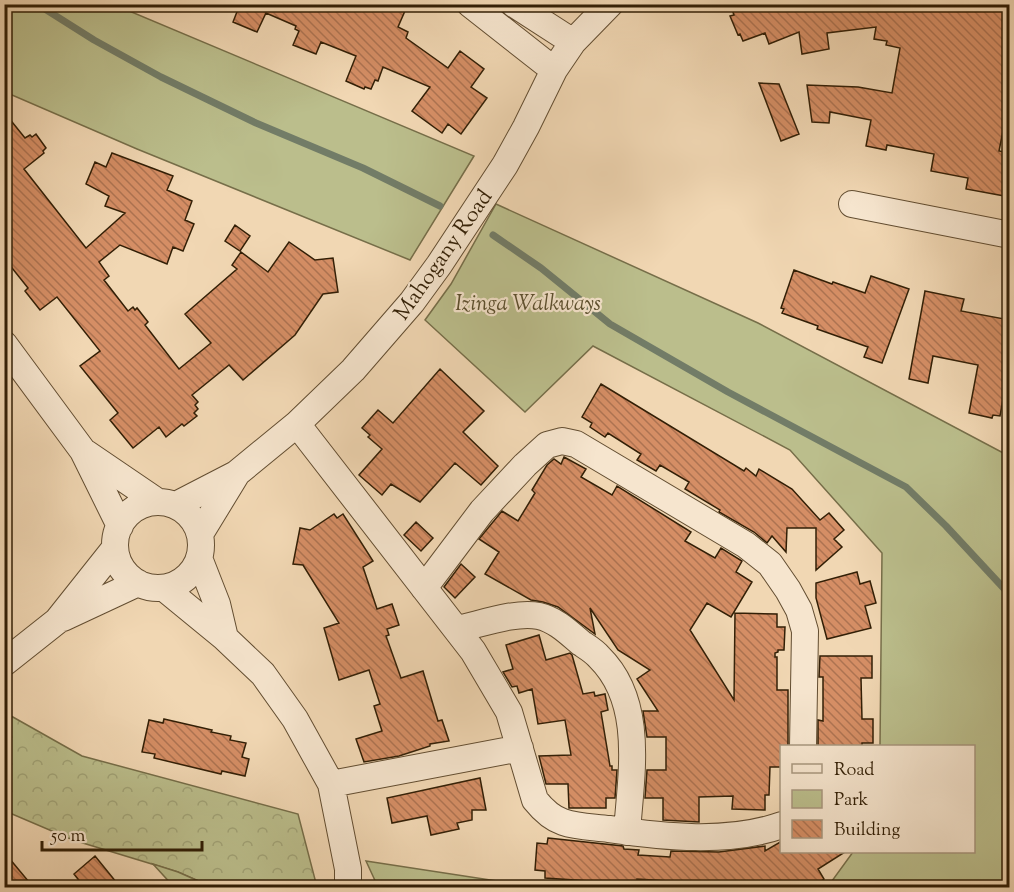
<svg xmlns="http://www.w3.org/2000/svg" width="1014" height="892" font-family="'Sorts Mill Goudy',serif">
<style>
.forest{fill:url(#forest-crowns);stroke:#766e49;stroke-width:1.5}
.park{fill:#bbbe8c;stroke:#766e49;stroke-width:1.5}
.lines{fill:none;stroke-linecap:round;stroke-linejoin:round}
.stream{stroke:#727c67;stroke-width:7}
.building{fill:url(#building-back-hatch);stroke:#321f06;stroke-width:1.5}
.street-casing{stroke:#624d31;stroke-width:28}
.street{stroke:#f6e5ce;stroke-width:26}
.labels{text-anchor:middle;stroke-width:4.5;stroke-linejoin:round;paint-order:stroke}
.street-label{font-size:22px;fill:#321f06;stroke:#f6e5ce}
.park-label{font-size:22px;font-style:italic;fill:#5b4f2e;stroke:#f6e5ce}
</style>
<defs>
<pattern id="forest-crowns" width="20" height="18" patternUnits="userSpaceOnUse" patternTransform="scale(1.5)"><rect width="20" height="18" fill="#bbbe8c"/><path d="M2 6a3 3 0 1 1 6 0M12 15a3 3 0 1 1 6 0" fill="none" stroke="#a1a377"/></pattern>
<pattern id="building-back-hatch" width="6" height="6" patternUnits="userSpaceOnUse" patternTransform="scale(1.5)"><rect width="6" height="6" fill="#d58e65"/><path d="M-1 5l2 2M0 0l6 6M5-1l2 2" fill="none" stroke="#ad7351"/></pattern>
</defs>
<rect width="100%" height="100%" fill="#f1d7b3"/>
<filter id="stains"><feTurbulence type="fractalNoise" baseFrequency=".00333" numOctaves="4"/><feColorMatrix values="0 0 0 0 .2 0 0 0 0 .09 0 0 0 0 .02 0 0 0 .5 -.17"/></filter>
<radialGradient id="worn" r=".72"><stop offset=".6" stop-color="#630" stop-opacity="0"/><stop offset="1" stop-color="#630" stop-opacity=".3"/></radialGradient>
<path class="forest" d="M4,712L82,756L298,814L317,887H212L178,872L73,840L5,811Z"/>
<path class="park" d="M5,4L115,5L474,156L410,260L137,149L5,92Z
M496,204L758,323L1009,456V887H821L832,881L853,852H974V746H880L882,553L790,450L593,346L525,412L425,320L451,284Z
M366,861L537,887H378Z
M153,864L178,872L212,887H174Z"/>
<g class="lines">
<path class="stream" d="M37,4L94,40L161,77L256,123L363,168L440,206
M493,235L541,268L610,324L728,392L906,487L946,526L1010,595"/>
</g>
<path class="building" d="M240,4H408L398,27L408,32L406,38L448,68L460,51L484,69L471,87L487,98L461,134L448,124L442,133L412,111L430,87L383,67L378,81L375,80L371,89L365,87L364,89L346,81L356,56L321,42L316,54L293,45L299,31L295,29L296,26L266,13L257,32L233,22Z
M730,4H1010V117L1006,116L999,151L1010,153V197L966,189L968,178L931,171L934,154L887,145L886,150L866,146L871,120L830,112L829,123L812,122L807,85L858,87L892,93L900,48L886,45L887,41L874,39L876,27L827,33L829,49L802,54L799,32L769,44L765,33L743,41L740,34L738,35L730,16L734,15Z
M759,83L779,84L799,134L781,141Z
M4,112L25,138L30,135L32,137L36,134L46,148L43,151L44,153L24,169L86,248L125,213L105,206L109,196L86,184L95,162L106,167L112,153L173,176L167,190L192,201L185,220L194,224L183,251L173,247L167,264L120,245L99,262L109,276L104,280L128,311L133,307L135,310L137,308L148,322L145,325L179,369L211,343L185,314L237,269L232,265L241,252L268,272L289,242L315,260L333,258L338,292L323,294L295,335L243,380L229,365L192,395L198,402L195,405L198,409L194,413L197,416L184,426L182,424L166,437L159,427L133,448L110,420L118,413L80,366L100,351L57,297L40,310L25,291L28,288L4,258Z
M235,225L250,236L240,251L225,241Z
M794,270L832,284L833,282L865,293L871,276L909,289L882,363L864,357L868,347L817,329L818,326L782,313L784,309L781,308Z
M925,291L964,299L961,311L1010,320V377H1007L1000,416L993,415L992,418L969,413L978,365L933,356L928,383L909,379Z
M440,369L484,411L463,432L498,466L481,485L455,463L420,502L391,484L382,495L359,475L382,449L368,437L370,435L362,428L378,410L393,423Z
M601,384L744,471L746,468L756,476L759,469L792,489L820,520L829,513L844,530L834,539L842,547L816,570V528H787L786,552L772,536L767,543L754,532L719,512L720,510L685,489L689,482L660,465L656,471L637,460L641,454L608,433L605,437L590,427L592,423L582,417Z
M564,457L586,469L581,477L612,495L617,486L691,532L685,541L715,558L721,548L742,561L736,572L752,582L731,617L707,603L690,630L734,700L735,613L777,614V627H785L784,650H778V652L775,653V657H777V690H788V747H782V767H770L769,795H765V810L732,809L733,796L699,797V822L663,820V798H645L647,770H666V737H647L643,711H658L637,679L650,670L618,650L590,608L595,634L558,607L543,602L531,600L485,574L499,552L479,539L502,511L518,521L535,493L532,490L547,465L554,459L561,464Z
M334,514L337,518L343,514L373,561L363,567L377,609L392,604L399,625L387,629L389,635L386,636L401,678L423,671L438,721L442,720L449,741L430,744V746L399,756L364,762L356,739L382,731L374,706L380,704L369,670L339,680L324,628L339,623L303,565L293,564L300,528L310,530Z
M416,522L433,538L421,551L404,535Z
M461,564L475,577L455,598L444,587Z
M857,572L860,584L870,581L876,603L865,606L871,628L827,639L816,598V583Z
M539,635L546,660L570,653L572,655L583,694L594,692L595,696L605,694L608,710L601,712L610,766H612V770H617L615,798H606V808H569L568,784H546L539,756L571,755L565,720L538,724L532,689L519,693L517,686L512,687L503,672L513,669L506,645Z
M820,656H872V678H861L862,719H873V743H862V747H818V720L823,721V677H819Z
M164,719L212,730L211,732L231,736L230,740L246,743L242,757L249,759L245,776L222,771L221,774L154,758L155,754L142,752L149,720L163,723Z
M480,778L486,810H472V820L457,823L459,829L431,835L427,816L392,823L387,798Z
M548,838L623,846L624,849L639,850L638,855L670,857L671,851L719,852L765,846V851L782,841V852H845L818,869L824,879L811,888H669V881L637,879V888H603L604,882L545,878V871L535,870L537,843L547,844Z
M4,852L34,888H4Z
M95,856L121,888H85L74,874Z"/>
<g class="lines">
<g class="street-casing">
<path id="street" d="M470,4L554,70
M514,4L573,42
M852,204L1010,235
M4,344L83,451L120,526
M297,424L473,651L509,712L535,800C543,810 551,818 563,822C577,827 594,827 609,829C664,837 728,844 782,825
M86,453L158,502
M115 545a43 43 0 1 1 86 0a43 43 0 1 1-86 0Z
M176,505L236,474L297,424L353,370L412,302L439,265L505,165L526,127L554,70L573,42L610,4
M200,534L236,475
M199,558L217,604L225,638
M164,588L225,638L263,674L295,719L331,784L348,869V888
M424,588L482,511L525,465L547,445L562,441L576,444L746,545L770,564L788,590L799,610L805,631L803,746
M63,618L138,583
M458,629C481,624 516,611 539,616C556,620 568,632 581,643C587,647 594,651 599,657C645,702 631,774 627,832
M4,663L57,621L115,548
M331,784L520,748"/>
</g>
<use href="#street" class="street"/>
</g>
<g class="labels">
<g class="street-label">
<text transform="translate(442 254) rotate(-55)" y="8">Mahogany Road</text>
</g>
<g class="park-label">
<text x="528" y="310">Izinga Walkways</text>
</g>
</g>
<rect width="1014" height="892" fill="none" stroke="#f1d7b3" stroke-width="24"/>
<rect x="6" y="6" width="1002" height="880" fill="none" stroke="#321f06" stroke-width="3"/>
<rect x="12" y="12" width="990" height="868" fill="none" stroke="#321f06" stroke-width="1.5"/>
<rect x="780" y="745" width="195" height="108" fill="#f6e5ce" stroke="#a8967e" stroke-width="1.5"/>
<rect x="792" y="764" width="30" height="9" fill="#f6e5ce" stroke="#a8967e" stroke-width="1.5"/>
<text x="834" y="775" font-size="18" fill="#321f06">Road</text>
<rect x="792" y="790" width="30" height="18" fill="#bbbe8c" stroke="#a8967e" stroke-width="1.5"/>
<text x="834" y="805" font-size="18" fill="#321f06">Park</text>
<rect x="792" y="820" width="30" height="18" fill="url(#building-back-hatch)" stroke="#a8967e" stroke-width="1.5"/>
<text x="834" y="835" font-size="18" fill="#321f06">Building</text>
<path d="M42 841v9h160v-9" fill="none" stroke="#321f06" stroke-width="3"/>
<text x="51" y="841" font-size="18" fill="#321f06" stroke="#f6e5ce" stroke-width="4.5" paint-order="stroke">50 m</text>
<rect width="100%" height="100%" filter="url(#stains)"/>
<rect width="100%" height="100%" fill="url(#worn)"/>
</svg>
